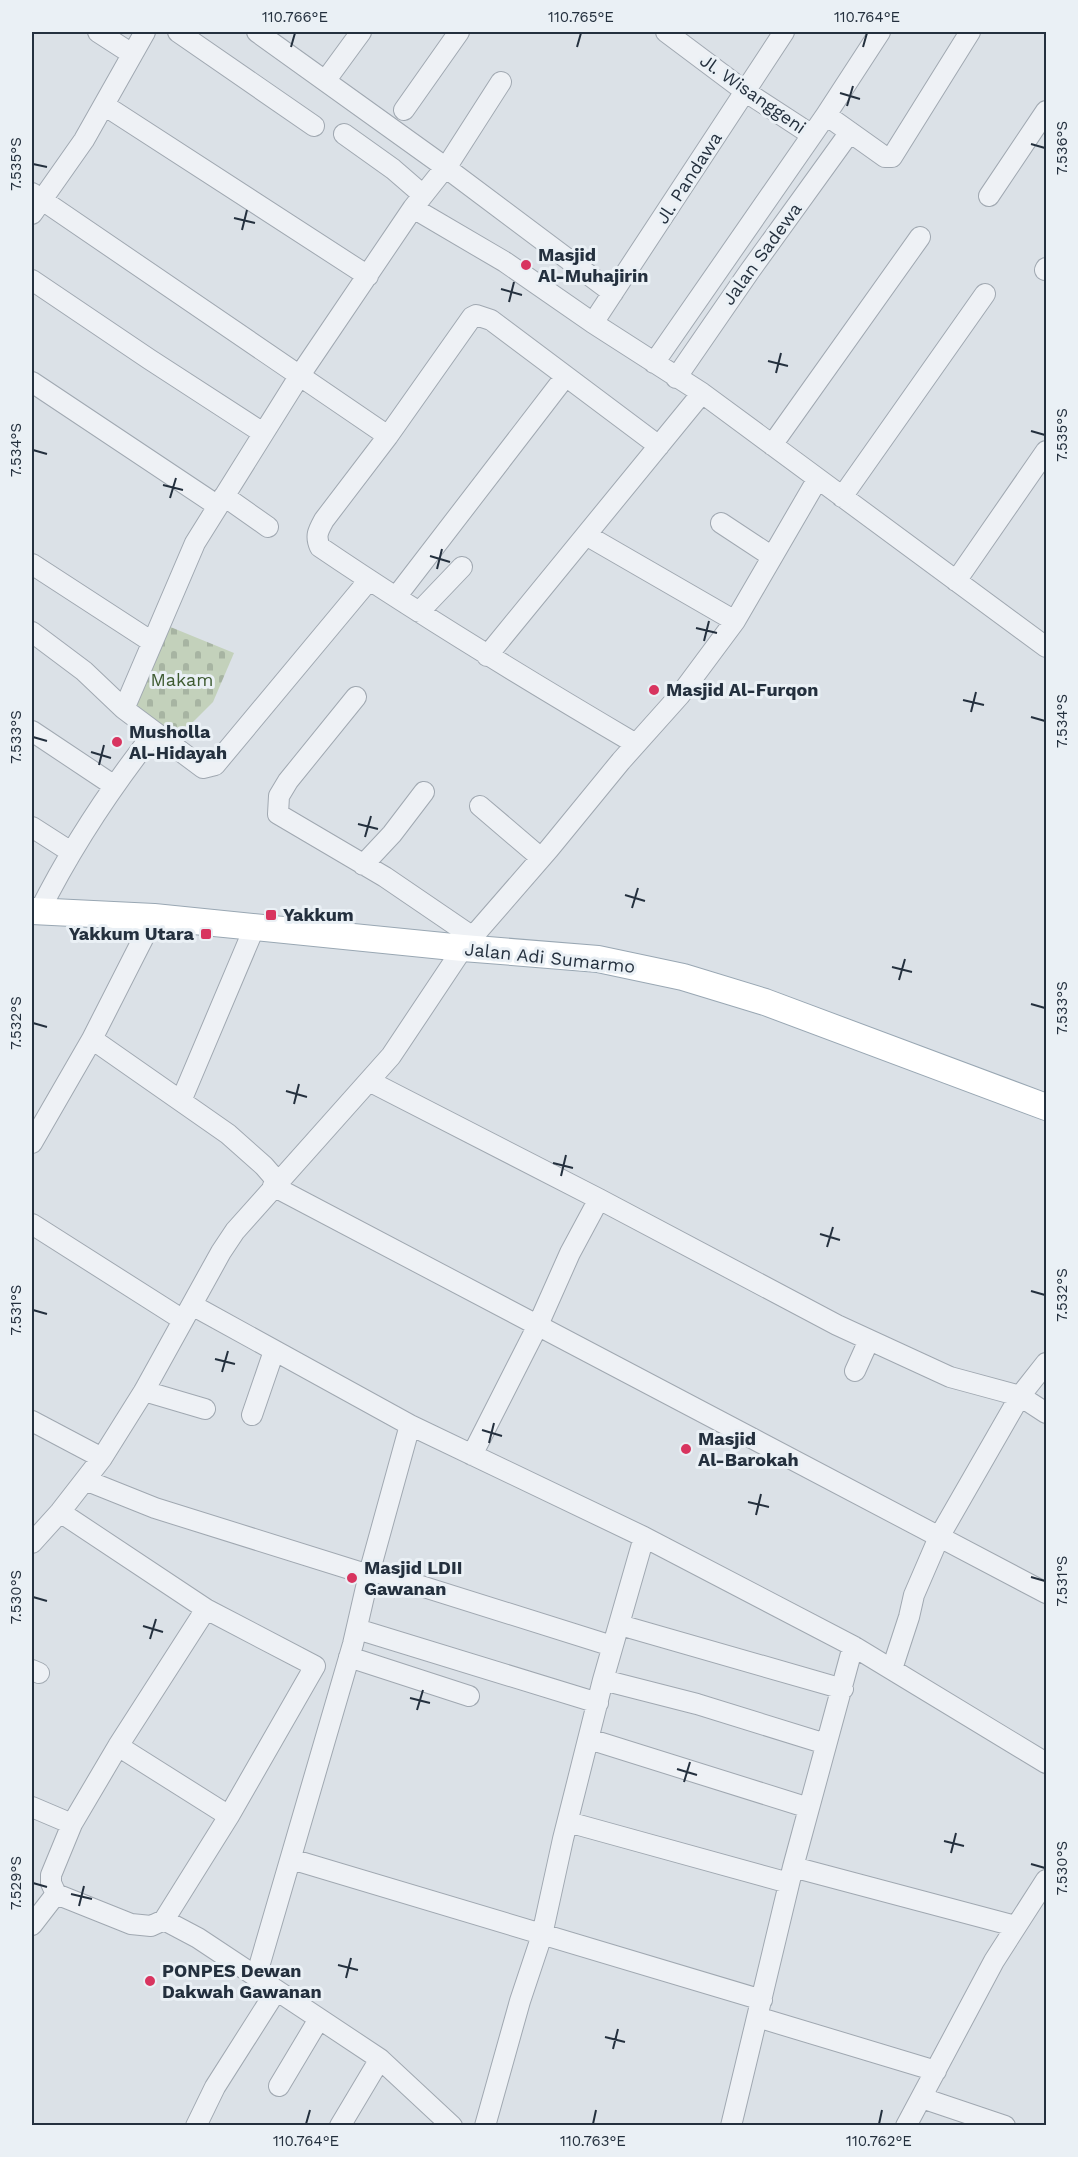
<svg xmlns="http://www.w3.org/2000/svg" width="1078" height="2157" font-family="'Work Sans',sans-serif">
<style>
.cemetery{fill:url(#cemetery-stones)}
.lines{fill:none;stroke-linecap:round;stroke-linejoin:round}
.minor-casing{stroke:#a0a8b1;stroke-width:22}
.major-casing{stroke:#99a7b3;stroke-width:28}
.minor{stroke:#eef1f5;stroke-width:20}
.major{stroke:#fff;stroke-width:26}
.ticks{fill:none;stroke:#24303e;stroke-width:2}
.poi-dot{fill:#d8345f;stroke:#eaf0f5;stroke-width:2}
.labels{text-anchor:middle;stroke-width:6;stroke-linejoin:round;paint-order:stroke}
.street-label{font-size:18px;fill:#24303e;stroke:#eaf0f5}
.poi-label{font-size:18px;font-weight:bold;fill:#24303e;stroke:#eaf0f5;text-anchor:start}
.park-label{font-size:18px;fill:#3d5a30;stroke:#eaf0f5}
.neatline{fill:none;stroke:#24303e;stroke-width:2}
.ticks-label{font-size:15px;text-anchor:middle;fill:#24303e}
</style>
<defs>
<pattern id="cemetery-stones" width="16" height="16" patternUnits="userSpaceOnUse" patternTransform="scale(1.5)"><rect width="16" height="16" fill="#c3d1bb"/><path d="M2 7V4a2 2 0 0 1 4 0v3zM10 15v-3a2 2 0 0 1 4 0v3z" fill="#a7b4a2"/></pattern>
</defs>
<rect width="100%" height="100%" fill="#dbe1e7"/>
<path class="cemetery" d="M168,626L234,653L213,702L175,740L130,710Z"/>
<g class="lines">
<g class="minor-casing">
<path id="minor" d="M98,32L132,54
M178,32L314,126
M257,32L445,167L613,293
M666,32L746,92L812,135
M331,73L361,32
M104,105L368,276
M404,110L459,32
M826,115L885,157H892L970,32
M344,134L393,169L423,195
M32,193L388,436
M989,196L1046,111
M413,208L451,160L501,82
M32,214L84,140L145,32
M1045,270L1046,268
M32,280L149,359L263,433
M593,323L784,32
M654,363L826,115L880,32
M676,378L749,272L850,132
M32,382L218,506
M772,445L920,237
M224,496L268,527
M842,497L985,294
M721,523L771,556
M586,535L735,621
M32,564L152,642
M369,580L215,765L203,768L124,709L195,543L300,375L413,208L505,262L593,323L702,393L1046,647
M956,581L1046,451
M396,597L565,377
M419,612L462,567
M32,632L84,671L124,709
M487,656L702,393
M356,697L288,781L279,796L278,814L385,877L473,937
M32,731L113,785
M636,744C529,681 423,617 320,547C315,536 318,531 324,520L388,436L472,317L476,315L491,320L659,446
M480,806L541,858
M32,827L71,852
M363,865L392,834L424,792
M39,912C71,848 110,789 154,733
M92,1039L228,1134L264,1166L277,1181
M369,1081L599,1199L837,1325L950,1377L1020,1396L939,1537L914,1595L909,1617L892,1669
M181,1101L255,926
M32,1143L92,1039L154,917
M273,1186L1046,1593
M32,1224L183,1320
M192,1305L410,1425L644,1537L853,1646L1046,1763
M1046,1363L1020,1396L1046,1413
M855,1371L869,1340
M144,1391L205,1409
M252,1415L274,1351
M32,1421L102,1458
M472,1455L538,1325L570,1253L599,1199
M85,1480L155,1508L369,1575
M60,1512L206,1609L315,1666L229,1816L164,1920
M32,1543L60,1512L102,1458L144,1391L221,1252L235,1231L391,1056L463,948L549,849L621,761L680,695L735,621L817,480
M370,1570L612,1646
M206,1609L118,1746L72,1824L51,1875V1883L56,1894L131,1924L151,1926L164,1920L198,1938L380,2059L452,2126
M620,1625L843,1689
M357,1629L598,1703
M349,1657L469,1696
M32,1670L39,1673
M603,1680L697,1704L826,1744
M589,1739L809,1808
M118,1746L229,1816
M32,1807L72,1824
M568,1822L789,1883
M291,1859L762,2000
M793,1867L1015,1926
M32,1925L56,1894
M256,1977L353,1644L370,1570L410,1425
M767,2020L936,2071
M279,2086L319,2019
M922,2098L1005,2126
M196,2126L215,2087L276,1991
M340,2126L380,2059
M485,2126L520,2001L542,1935L563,1839L603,1680L644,1537
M731,2126L793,1867L853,1646
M906,2126L994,1961L1046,1880"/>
</g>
<g class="major-casing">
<path id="major" d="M32,911L154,917L463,948L598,959L683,977L765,1002L1046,1107"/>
</g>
<use href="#minor" class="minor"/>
<use href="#major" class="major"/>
</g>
<path class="ticks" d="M291,47L295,33M577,47L581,33M863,47L867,33M840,93L860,99M847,106L853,86M1031,144L1045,148M33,164L47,167M234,218L255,223M242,230L247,210M501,289L522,295M509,302L514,282M768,361L788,366M776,373L781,353M1031,431L1045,435M33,450L47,454M163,485L183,490M170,498L176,478M430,556L450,562M437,569L442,549M696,628L717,633M704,641L709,621M963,700L984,705M971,712L976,692M1031,717L1045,721M33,737L47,741M91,752L111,758M99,765L104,745M358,824L378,829M365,837L371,816M625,895L645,901M632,908L638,888M892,967L912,972M899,980L905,959M1031,1004L1045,1008M33,1023L47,1027M286,1091L307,1097M294,1104L299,1084M553,1163L573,1168M561,1176L566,1155M820,1234L840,1240M827,1247L833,1227M1031,1291L1045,1295M33,1310L47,1314M215,1359L235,1364M222,1372L228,1351M482,1430L502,1436M489,1443L494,1423M748,1502L769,1507M756,1515L761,1494M1031,1577L1045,1581M33,1597L47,1601M143,1626L163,1632M150,1639L156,1619M410,1698L430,1703M417,1710L423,1690M677,1769L697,1775M684,1782L690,1762M944,1841L964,1846M951,1853L956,1833M1031,1864L1045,1868M33,1883L47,1887M71,1894L92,1899M79,1906L84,1886M338,1965L358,1970M346,1978L351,1958M605,2037L625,2042M613,2049L618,2029M306,2124L310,2110M593,2124L596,2110M879,2124L882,2110"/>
<g class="poi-dot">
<circle cx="526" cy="265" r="6"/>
<circle cx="654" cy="690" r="6"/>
<circle cx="117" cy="742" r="6"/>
<rect x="265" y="909" width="12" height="12" rx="3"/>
<rect x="200" y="928" width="12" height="12" rx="3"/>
<circle cx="686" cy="1449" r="6"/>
<circle cx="352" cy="1578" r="6"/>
<circle cx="150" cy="1981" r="6"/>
</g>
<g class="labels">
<g class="street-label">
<text transform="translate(753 94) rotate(35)" y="6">Jl. Wisanggeni</text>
<text transform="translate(689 178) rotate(-57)" y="6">Jl. Pandawa</text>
<text transform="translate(762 254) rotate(-54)" y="6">Jalan Sadewa</text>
<text transform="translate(550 958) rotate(6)" y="6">Jalan Adi Sumarmo</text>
</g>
<g class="poi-label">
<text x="538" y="261">Masjid<tspan x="538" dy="21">Al-Muhajirin</tspan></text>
<text x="666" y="696">Masjid Al-Furqon</text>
<text x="129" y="738">Musholla<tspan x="129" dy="21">Al-Hidayah</tspan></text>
<text x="283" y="921">Yakkum</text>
<text x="194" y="940" text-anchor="end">Yakkum Utara</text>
<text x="698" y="1445">Masjid<tspan x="698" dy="21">Al-Barokah</tspan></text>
<text x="364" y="1574">Masjid LDII<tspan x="364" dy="21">Gawanan</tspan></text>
<text x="162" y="1977">PONPES Dewan<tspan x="162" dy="21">Dakwah Gawanan</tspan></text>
</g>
<g class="park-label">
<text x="182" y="686">Makam</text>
</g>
</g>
<rect width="1078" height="2157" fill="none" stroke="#eaf0f5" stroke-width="66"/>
<rect x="33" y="33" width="1012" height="2091" class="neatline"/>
<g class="ticks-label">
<text x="295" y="22">110.766°E</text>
<text x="581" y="22">110.765°E</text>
<text x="867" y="22">110.764°E</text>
<text transform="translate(1062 148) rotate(-90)" y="5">7.536°S</text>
<text transform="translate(16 164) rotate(-90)" y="5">7.535°S</text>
<text transform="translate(1062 435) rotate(-90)" y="5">7.535°S</text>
<text transform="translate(16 450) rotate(-90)" y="5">7.534°S</text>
<text transform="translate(1062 721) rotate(-90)" y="5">7.534°S</text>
<text transform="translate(16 737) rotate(-90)" y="5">7.533°S</text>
<text transform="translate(1062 1008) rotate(-90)" y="5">7.533°S</text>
<text transform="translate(16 1023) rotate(-90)" y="5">7.532°S</text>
<text transform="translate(1062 1295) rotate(-90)" y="5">7.532°S</text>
<text transform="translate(16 1310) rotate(-90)" y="5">7.531°S</text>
<text transform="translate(1062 1581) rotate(-90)" y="5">7.531°S</text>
<text transform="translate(16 1597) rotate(-90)" y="5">7.530°S</text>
<text transform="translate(1062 1868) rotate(-90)" y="5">7.530°S</text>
<text transform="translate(16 1883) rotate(-90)" y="5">7.529°S</text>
<text x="306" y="2146">110.764°E</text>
<text x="593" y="2146">110.763°E</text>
<text x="879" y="2146">110.762°E</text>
</g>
</svg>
